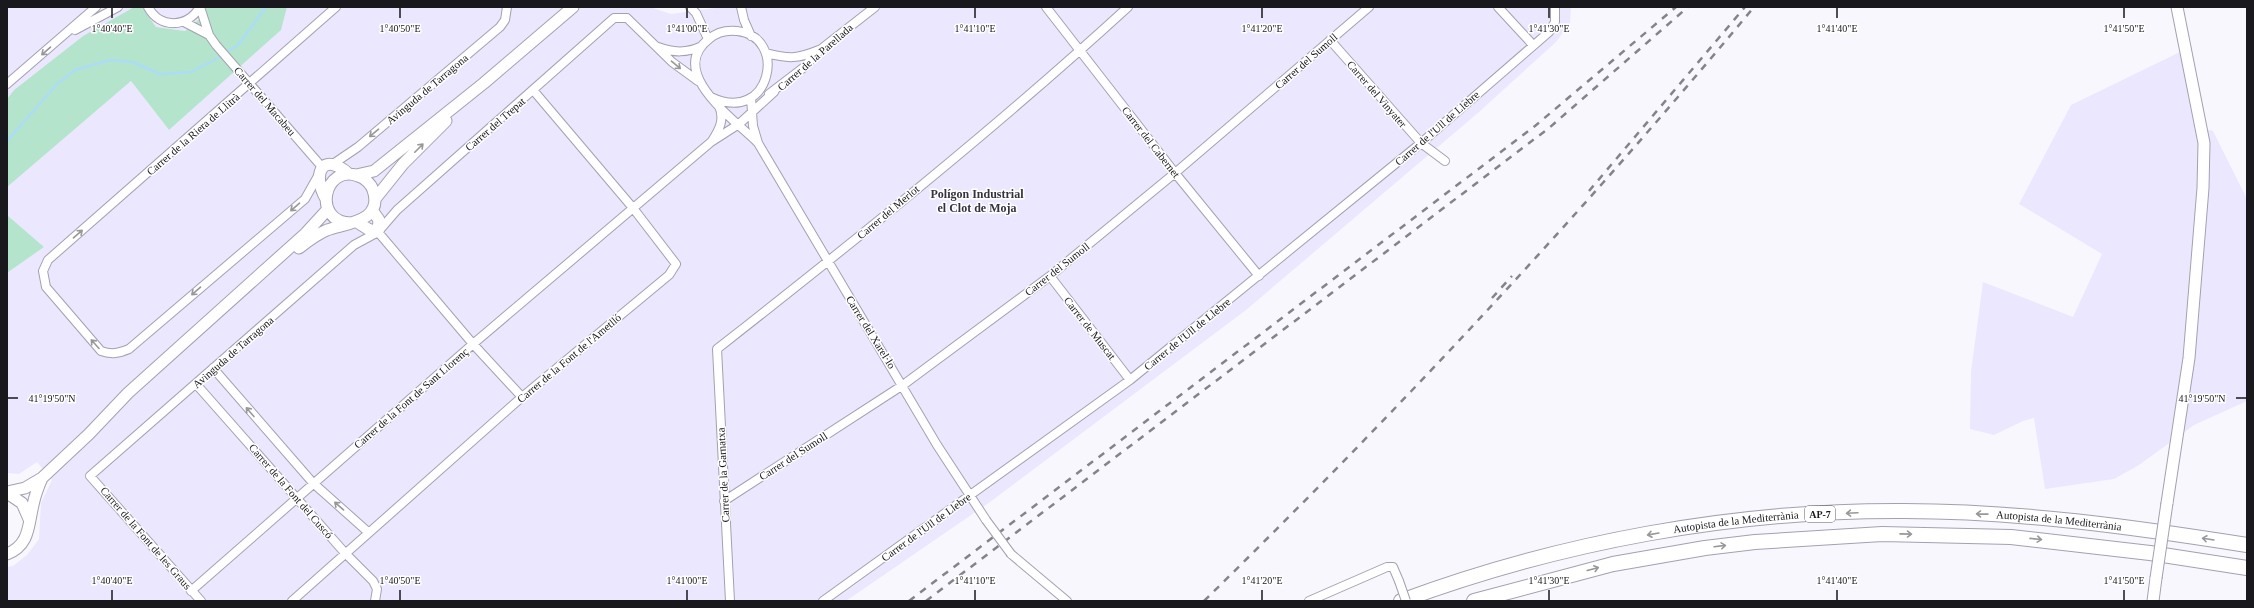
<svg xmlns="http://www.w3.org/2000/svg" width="2254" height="608" font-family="'Times New Roman',serif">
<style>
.built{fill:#ebe7ff}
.green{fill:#b4e4cc}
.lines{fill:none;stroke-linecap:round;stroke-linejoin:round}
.stream{stroke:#acddf6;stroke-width:2.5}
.street-casing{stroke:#a3a1b0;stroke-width:10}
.secondary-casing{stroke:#a3a1b0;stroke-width:13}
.highway-casing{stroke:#a3a1b0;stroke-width:16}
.street{stroke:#fff;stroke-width:8}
.secondary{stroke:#fff;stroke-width:11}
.highway{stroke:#fff;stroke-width:14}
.rail{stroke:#848388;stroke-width:2.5;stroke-dasharray:7 7;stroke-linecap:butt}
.street-bridge-casing{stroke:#a3a1b0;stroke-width:10;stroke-linecap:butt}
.secondary-bridge-casing{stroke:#a3a1b0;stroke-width:13;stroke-linecap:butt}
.street-bridge{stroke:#fff;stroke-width:8}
.secondary-bridge{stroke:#fff;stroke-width:11}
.oneway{stroke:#989799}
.ticks{fill:none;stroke:#19181d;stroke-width:1.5}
.labels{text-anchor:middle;stroke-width:3;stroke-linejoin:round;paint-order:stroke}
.shield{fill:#fff;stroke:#5e5d61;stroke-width:1}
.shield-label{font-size:10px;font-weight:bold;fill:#19181d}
.street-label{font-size:11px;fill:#19181d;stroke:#fff}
.neighbourhood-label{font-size:12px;font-weight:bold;fill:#34323e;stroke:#fff}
.ticks-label{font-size:10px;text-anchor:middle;fill:#19181d;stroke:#fff;stroke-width:3;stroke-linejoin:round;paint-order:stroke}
</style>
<rect width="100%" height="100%" fill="#f8f7fd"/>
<path class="built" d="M7,7H134L83,36L14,90L7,99Z
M142,7H206L205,14L185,31L156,27Z
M287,7H650L671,14L723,7H1571L1570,23L1556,42L1479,112L1246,310L990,502L846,601H7V567L13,566L27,555L39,539L41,503L52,480L37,462L19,474L7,473V273L44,247L7,215V186L131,81L169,130L280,30Z
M2180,52L2198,127L2213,131L2247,199V401L2194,425L2139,465L2114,479L2045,489L2034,418L2023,421L1994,435L1970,429L1971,372L1983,282L2073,317L2102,254L2019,204L2071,105Z"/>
<path class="green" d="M134,7H142L156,27L185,31L205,14L206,7H287L281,30L169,130L131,81L7,187V99L14,90L83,36Z
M7,215L44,247L7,273Z"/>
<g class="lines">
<path class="stream" d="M226,53L238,45L266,7
M7,141L57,84L75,70L110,60L132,62L160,74L191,72L222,56"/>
<g class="street-casing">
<path id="street" d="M148,7C160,29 187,28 200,7
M200,7L209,35L216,45L322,167
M690,7L696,13L708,39
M741,7L744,20L751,36
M1046,7L1175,173L1259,276
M1498,7L1533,45
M184,22L209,35
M75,30L118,7
M1330,40L1421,143L1445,161
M658,47C674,53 687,53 702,46
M766,53C789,59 797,59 819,50
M7,84L96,7
M769,94L803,68L820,50L875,7
M711,97C771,126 789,36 737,31C727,30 717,32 709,39C666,72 735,120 757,142
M751,98L753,126L758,143L937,445L986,520
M712,141C719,130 725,120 719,106
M333,164L358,147L500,27L505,20L507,7
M318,176L305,199L129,349C119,353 112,355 101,351L46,287L43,271L48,260L336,7
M378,232L473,344L522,397
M1050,276L1130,380
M213,368L313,483L368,532
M196,384L345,553L373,581L377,589L375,601
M724,501L903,385L1050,276L1175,173L1369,7
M1011,554L1067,601
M191,591L473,344L711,142L739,124L774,92
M201,601L90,476L354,245L378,232L397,210L614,18H627L672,62L698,81
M292,601L522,397L669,275L676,264L633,208L533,90
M730,601L717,349C856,240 997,127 1128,7
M823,601L1130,380L1421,143L1549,32L1555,22V7
M1309,601L1387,567H1393L1399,581"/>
</g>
<g class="secondary-casing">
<path id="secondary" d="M356,175L374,171L484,83L573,7
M326,199C311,173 323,151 349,174
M375,199L403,164L446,121
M357,222L368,229L378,232L379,220L372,210
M299,248C308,241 317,234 327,230C346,223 384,222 373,190C371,184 365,178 358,176C324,163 311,222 351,223
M7,492L25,488L42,478L89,434L128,393L306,233L328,209
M7,493L22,503L29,519
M2167,503L2189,358L2203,188L2204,143L2177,7
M7,554C30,545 28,525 33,505C35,495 38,487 42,478
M2153,601L2156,578"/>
</g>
<g class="highway-casing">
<g id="highway">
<path id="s1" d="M1401,601C1560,542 1734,510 1904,511C2019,511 2133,527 2247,545"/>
<path d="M1474,601L1613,564L1705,548L1755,542L1882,534L2011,537L2150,553L2247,568"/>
</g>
</g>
<use href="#street" class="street"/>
<use href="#secondary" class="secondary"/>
<use href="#highway" class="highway"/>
<path class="rail" d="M1589,191L1745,7
M1492,298L1512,276
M909,601L1535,126L1676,7
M926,601L1549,128L1688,7
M1204,601C1397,412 1581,215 1754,7"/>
<g class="street-bridge-casing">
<path id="street-bridge" d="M986,520L1011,554
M1399,581L1406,601"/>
</g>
<g class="secondary-bridge-casing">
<path id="secondary-bridge" d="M2156,578L2167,503"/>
</g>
<use href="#street-bridge" class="street-bridge"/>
<use href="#secondary-bridge" class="secondary-bridge"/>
</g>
<defs><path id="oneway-shaft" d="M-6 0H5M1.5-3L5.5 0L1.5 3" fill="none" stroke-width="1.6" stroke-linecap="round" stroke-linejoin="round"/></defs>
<g class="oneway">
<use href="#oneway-shaft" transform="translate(46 51) rotate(139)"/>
<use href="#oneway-shaft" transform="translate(676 65) rotate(40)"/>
<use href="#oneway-shaft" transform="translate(374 133) rotate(140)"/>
<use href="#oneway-shaft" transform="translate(419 148) rotate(-45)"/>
<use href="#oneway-shaft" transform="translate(295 207) rotate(139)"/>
<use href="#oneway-shaft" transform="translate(78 234) rotate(-41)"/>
<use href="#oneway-shaft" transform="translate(196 291) rotate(139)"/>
<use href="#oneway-shaft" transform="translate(95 344) rotate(-132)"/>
<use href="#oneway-shaft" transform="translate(250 412) rotate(-131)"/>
<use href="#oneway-shaft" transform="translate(339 506) rotate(-139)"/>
<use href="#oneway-shaft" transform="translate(1852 513) rotate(177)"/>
<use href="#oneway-shaft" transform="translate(1982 514) rotate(-179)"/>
<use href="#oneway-shaft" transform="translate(1653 534) rotate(170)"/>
<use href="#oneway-shaft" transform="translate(1906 534) rotate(1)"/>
<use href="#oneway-shaft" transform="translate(2036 539) rotate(6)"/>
<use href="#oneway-shaft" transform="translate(2208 539) rotate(-171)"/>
<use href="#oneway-shaft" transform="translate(1720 546) rotate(-7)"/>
<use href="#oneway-shaft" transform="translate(1593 569) rotate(-15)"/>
</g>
<path class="ticks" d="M112,8V18M400,8V18M687,8V18M975,8V18M1262,8V18M1549,8V18M1837,8V18M2124,8V18M8,398H18M2236,398H2246M112,590V600M400,590V600M687,590V600M975,590V600M1262,590V600M1549,590V600M1837,590V600M2124,590V600"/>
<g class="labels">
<rect class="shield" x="1805" y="506" width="30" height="16" rx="3"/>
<g class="shield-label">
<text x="1820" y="518">AP-7</text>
</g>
<g class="street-label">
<text transform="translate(815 57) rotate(-41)" y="4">Carrer de la Parellada</text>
<text transform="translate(1306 61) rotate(-41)" y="4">Carrer del Sumoll</text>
<text transform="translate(427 89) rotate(-40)" y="4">Avinguda de Tarragona</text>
<text transform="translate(1377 94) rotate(49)" y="4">Carrer del Vinyater</text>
<text transform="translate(265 101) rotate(49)" y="4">Carrer del Macabeu</text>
<text transform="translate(495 124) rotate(-41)" y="4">Carrer del Trepat</text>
<text transform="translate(1437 128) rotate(-41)" y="4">Carrer de l'Ull de Llebre</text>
<text transform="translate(193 134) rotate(-41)" y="4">Carrer de la Riera de Llitrà</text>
<text transform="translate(1151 142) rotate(52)" y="4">Carrer del Cabernet</text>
<text transform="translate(888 212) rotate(-40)" y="4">Carrer del Merlot</text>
<text transform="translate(1057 269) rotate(-38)" y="4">Carrer del Sumoll</text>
<text transform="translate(1090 328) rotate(52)" y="4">Carrer de Muscat</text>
<text transform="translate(871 332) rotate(58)" y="4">Carrer del Xarel·lo</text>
<text transform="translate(1187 334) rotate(-39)" y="4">Carrer de l'Ull de Llebre</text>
<text transform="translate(233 352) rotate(-41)" y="4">Avinguda de Tarragona</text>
<text transform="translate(569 358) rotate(-40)" y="4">Carrer de la Font de l'Ametlló</text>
<text transform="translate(411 398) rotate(-41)" y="4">Carrer de la Font de Sant Llorenç</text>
<text transform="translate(793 456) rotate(-33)" y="4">Carrer del Sumoll</text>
<text transform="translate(723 475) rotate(-93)" y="4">Carrer de la Garnatxa</text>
<text transform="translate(291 491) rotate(49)" y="4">Carrer de la Font del Cuscó</text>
<text dy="4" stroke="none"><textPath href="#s1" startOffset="669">Autopista de la Mediterrània</textPath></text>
<text dy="4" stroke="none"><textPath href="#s1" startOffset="345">Autopista de la Mediterrània</textPath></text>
<text transform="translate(926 527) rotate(-36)" y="4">Carrer de l'Ull de Llebre</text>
<text transform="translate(146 538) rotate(49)" y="4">Carrer de la Font de les Graus</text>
</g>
<g class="neighbourhood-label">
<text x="977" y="198">Polígon Industrial<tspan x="977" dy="14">el Clot de Moja</tspan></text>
</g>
</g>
<g class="ticks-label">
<text x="112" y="32">1°40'40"E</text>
<text x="400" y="32">1°40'50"E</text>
<text x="687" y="32">1°41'00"E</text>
<text x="975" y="32">1°41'10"E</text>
<text x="1262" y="32">1°41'20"E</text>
<text x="1549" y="32">1°41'30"E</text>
<text x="1837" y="32">1°41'40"E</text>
<text x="2124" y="32">1°41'50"E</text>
<text x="52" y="402">41°19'50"N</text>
<text x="2202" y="402">41°19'50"N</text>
<text x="112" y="584">1°40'40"E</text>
<text x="400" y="584">1°40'50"E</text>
<text x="687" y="584">1°41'00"E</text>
<text x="975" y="584">1°41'10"E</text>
<text x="1262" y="584">1°41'20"E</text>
<text x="1549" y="584">1°41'30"E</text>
<text x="1837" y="584">1°41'40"E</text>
<text x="2124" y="584">1°41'50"E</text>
</g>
<rect width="2254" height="608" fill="none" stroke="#19181d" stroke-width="16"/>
</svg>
